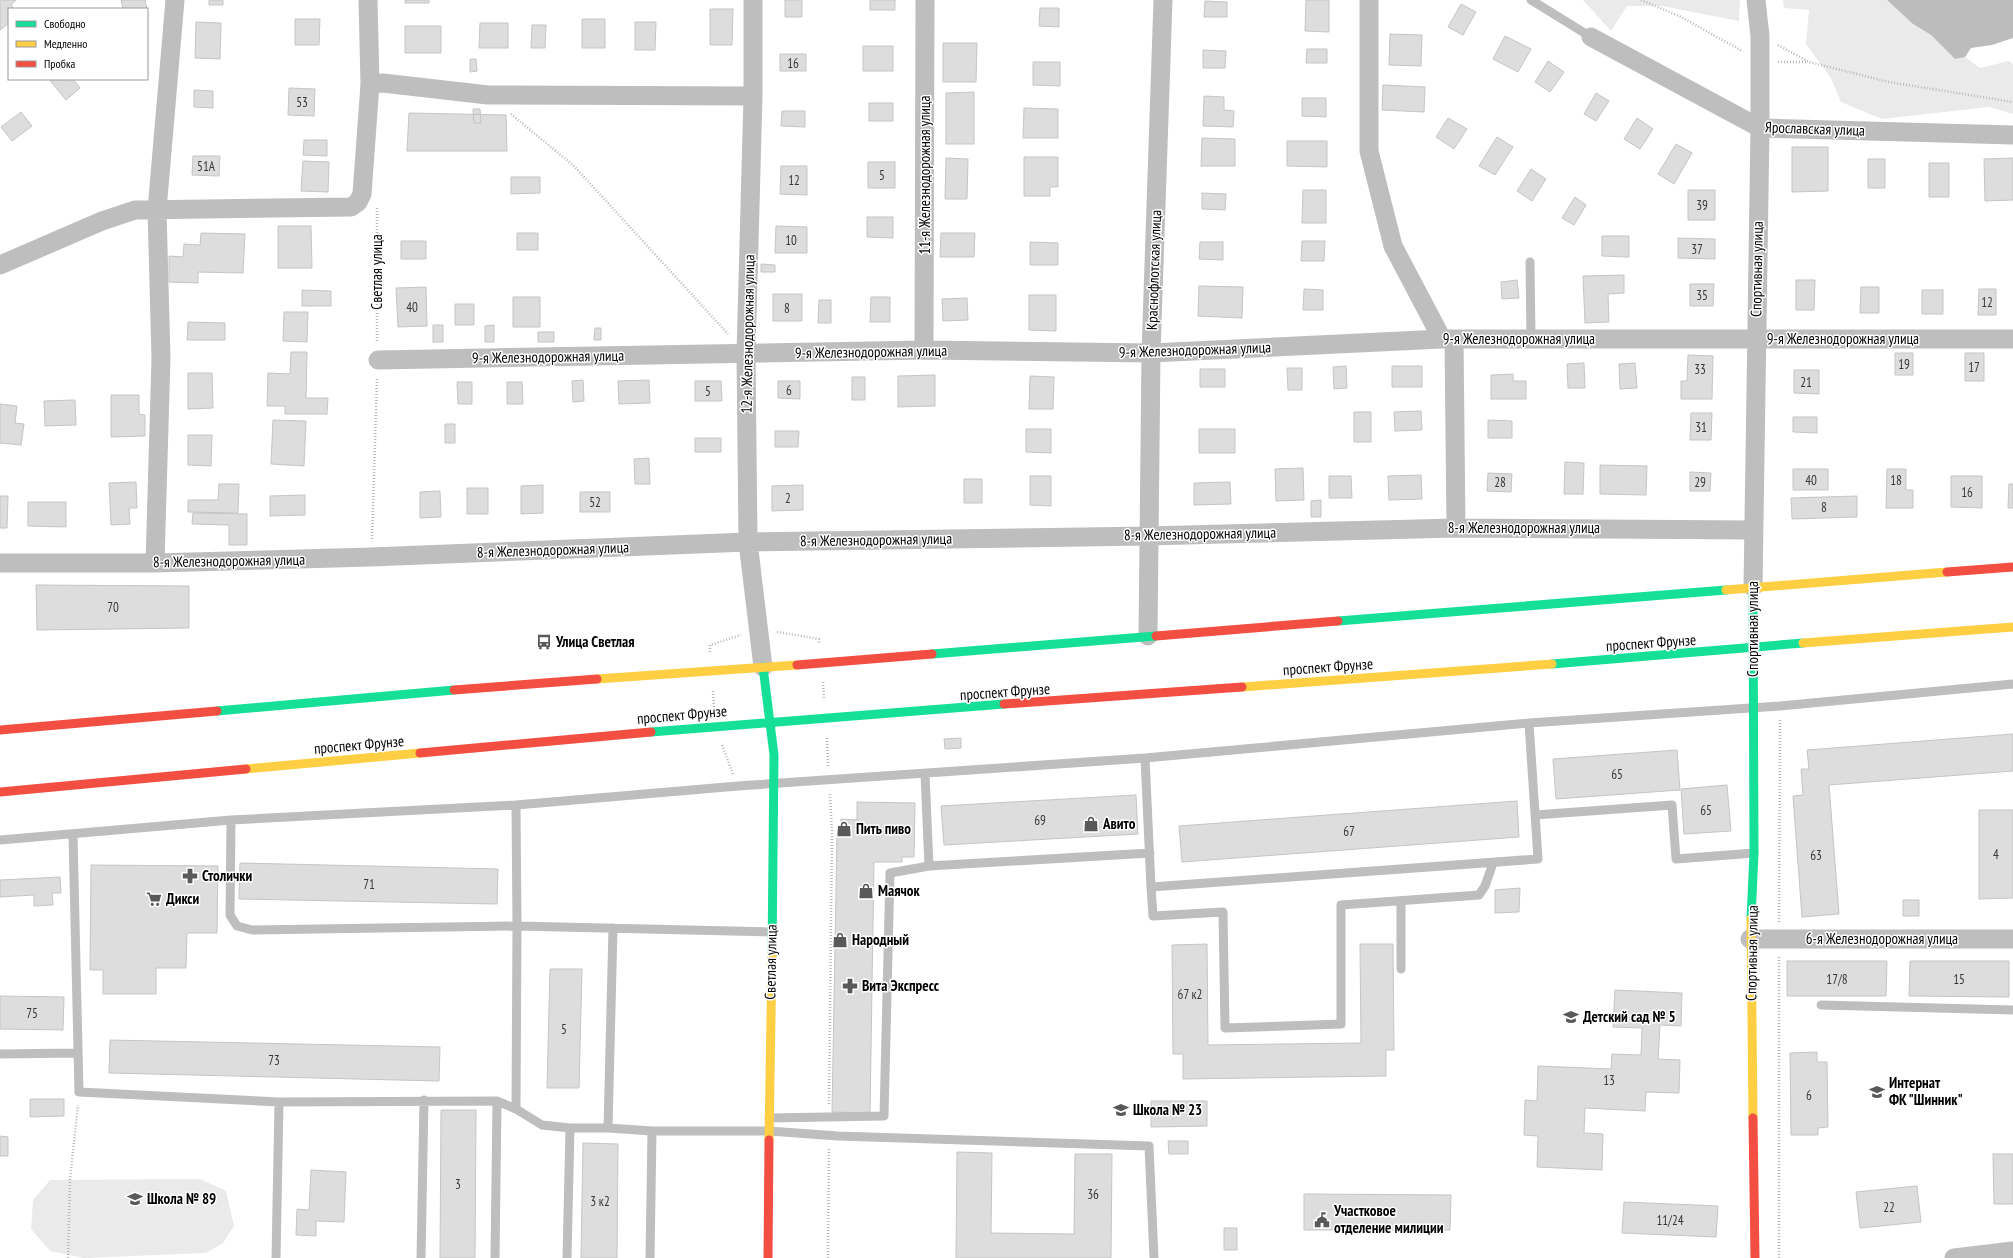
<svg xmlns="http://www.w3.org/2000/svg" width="2013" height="1258" font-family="'PT Sans Narrow',sans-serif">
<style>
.green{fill:#eaeaea}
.water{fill:#bcbcbc}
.building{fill:#ddd;stroke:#c5c5c5}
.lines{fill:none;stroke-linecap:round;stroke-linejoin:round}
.path{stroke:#b8b8b8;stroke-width:2.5;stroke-dasharray:1 2;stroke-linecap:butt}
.lane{stroke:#bebebe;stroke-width:9}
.street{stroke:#bebebe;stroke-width:19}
.fast{stroke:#16e098;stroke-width:9}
.slow{stroke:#ffcf43;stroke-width:9}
.jam{stroke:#f24e42;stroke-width:9}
.labels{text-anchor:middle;stroke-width:3;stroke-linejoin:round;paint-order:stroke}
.number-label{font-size:13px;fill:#373737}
.street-label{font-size:15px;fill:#000;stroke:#fff}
.poi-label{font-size:15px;font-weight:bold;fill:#000;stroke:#fff;text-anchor:start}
</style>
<rect width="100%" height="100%" fill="#fff"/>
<path class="green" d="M1583,0H1740L1739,21L1662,6H1627L1611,31Z
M1783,0H1887L1913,24L1931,35L1955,59L1965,57L1980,68L2009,61L2013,64V114L1989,107L1882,119L1841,102L1831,78L1806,44L1809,10L1784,8Z
M200,1179L226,1191L234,1226L223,1243L206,1253L84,1258L50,1251L31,1229L33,1200L50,1180Z"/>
<path class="water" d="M1887,0H2013V38L1992,45L1971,48L1965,57L1955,59L1931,35L1913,24Z"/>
<path class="building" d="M0,0H16L11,5L14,9H9V23L0,30Z
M121,0H145L147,9H123Z
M209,0H223V5H209Z
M405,0H429V3H405Z
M785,0H802V17H785Z
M870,0H895V10H870Z
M1306,0H1329V32L1305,31Z
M1205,1L1227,2V17H1204Z
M1461,4L1476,12L1463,35L1448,27Z
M1040,8H1059V27L1039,26Z
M710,9H733L732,45H710Z
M295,19H320L319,45H295Z
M582,19H605V48H582Z
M196,22L221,23L220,59L195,58Z
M635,22H656L655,50H635Z
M480,23H508V48H479Z
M532,25H546L545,48H531Z
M405,26H441V53H405Z
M1390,34L1422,35L1421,66L1389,65Z
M1505,36L1531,49L1518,72L1493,59Z
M943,43H977L976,82H943Z
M863,46H893V71H863Z
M1307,49H1327V63H1306Z
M1203,50L1226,51L1225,68H1203Z
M780,54H806V71H780Z
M470,59H476L477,71L470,72Z
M1548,61L1564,72L1550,92L1535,82Z
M1033,62H1060V86L1033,85Z
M49,79H73L80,88L66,100Z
M1383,85L1425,87L1424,112L1382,110Z
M289,88L315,89L314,116L288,115Z
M194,90L213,91V108L194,107Z
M974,92V144H946V93Z
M1596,93L1609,101L1596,121L1584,114Z
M1204,96L1224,97V110L1234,111L1233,127L1203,126Z
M1302,98H1326V117L1302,116Z
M869,103H893V121H869Z
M1024,108L1058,109V138H1023Z
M473,109H480L481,123H474Z
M782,111H805V127L781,126Z
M21,112L32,126L12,141L1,127Z
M409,113L506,115L507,151H407Z
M1448,118L1467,129L1454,149L1436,137Z
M1637,118L1653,129L1640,149L1624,139Z
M1497,137L1513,147L1495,175L1479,166Z
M1202,138L1235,139V166H1201Z
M304,140H327V156L303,155Z
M1287,141H1327V167L1287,166Z
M1676,144L1692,153L1674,184L1658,174Z
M1792,147H1828V191L1792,192Z
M193,156H220L219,176L192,175Z
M1024,157H1058V187H1050V196H1024Z
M946,158L968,159L967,199H945Z
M2013,158V200L1985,201L1984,159Z
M1868,159H1885V188H1868Z
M303,161L329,162L328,192L301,191Z
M868,162H895V188H868Z
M1929,163H1949V197H1929Z
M781,166H807V195L780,194Z
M1531,169L1546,179L1532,201L1517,191Z
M511,177H540V193L511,194Z
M1303,190H1326V223H1302Z
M1688,190H1715V220H1688Z
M1202,193L1226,194L1225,210L1202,209Z
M1575,197L1586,205L1574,225L1562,218Z
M867,217H893V238L867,237Z
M278,226H311L312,268H278Z
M776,226L807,227V253H775Z
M201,233L245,234L243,273L198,272V283L169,282V256L183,257L184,244L200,245Z
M517,233H538V250H517Z
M941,233H975L974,257H940Z
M1602,236H1629V257L1602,256Z
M1678,238L1715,239V259L1678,258Z
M401,241H426V259H401Z
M1302,241H1325L1324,261H1301Z
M1030,242L1058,243V265H1030Z
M1200,242H1223V260L1199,259Z
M761,264L775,265V272H761Z
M1624,275V293L1608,294L1609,322L1585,323L1583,276Z
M1517,280L1519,298L1502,299L1501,282Z
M1796,280H1815L1814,310H1796Z
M1690,284H1714L1713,306H1690Z
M1199,286L1243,287L1242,318L1198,316Z
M426,287L427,326L398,327L396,288Z
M1861,287H1879V313H1860Z
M1304,289L1323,290V310H1303Z
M1979,289H1996V315H1978Z
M302,290L331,291V306H302Z
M1922,290H1943V314H1922Z
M773,294H802V321H773Z
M1029,295H1056V331L1029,330Z
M513,297H540V327H513Z
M871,297H890V322H870Z
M967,298L968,320L943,321L942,299Z
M819,300H831V323H818Z
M455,304H474V325H455Z
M284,312H308L307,342L283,341Z
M188,322L225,323V340H187Z
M433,325H443V342H433Z
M494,325V342H485V326Z
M595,328H601V340H594Z
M538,332H554V342H538Z
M291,352H307L306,398H328L327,414H285V406H267L268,373L290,374Z
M1895,353H1913V375H1895Z
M1965,353H1984V381H1965Z
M1688,355L1713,356L1712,399H1681V381H1687Z
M1584,363L1585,388H1568L1567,364Z
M1635,363L1637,388L1620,389L1619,364Z
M1346,366L1347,388L1334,389L1333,367Z
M1392,366H1422V387H1392Z
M1287,368H1302V390H1288Z
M1200,369H1225V387H1200Z
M1794,370H1819V394L1794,393Z
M188,373H212L213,408L188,409Z
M1513,374V381H1526V399H1491V375Z
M935,375V406L898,407V376Z
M1030,376L1054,377L1053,409H1029Z
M852,377H865V400H852Z
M583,380L584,401L573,402L572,381Z
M649,380L650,403L619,404L618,381Z
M695,381H721L722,401H695Z
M778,381H800V399L778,398Z
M457,382H472V404H458Z
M507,382H522L523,404H507Z
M111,395H139V414L145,415V436L111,437Z
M75,400L76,425L45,426L44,401Z
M0,404L17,406L15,423L24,424L21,445L0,443Z
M1421,411L1422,430L1395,431L1394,412Z
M1354,412H1371V442H1354Z
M1691,413H1712L1711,440H1690Z
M1793,417H1817V433L1793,432Z
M273,420L306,421L304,466L271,464Z
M1488,420L1512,421V438H1488Z
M445,424H455V443H445Z
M1026,429H1051V453L1026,452Z
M1199,429H1235V453H1199Z
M775,431H799L798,447H775Z
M188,435H212L211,466L188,465Z
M695,438H721V452H695Z
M649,458L650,484H635L634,459Z
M1565,462L1584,463L1583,494H1564Z
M1600,465L1647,466L1646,495L1600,494Z
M1303,468L1304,500L1276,501L1275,469Z
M1793,469H1828V490H1793Z
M1887,469H1906V490H1913V508H1886Z
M1690,472L1711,473L1710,491H1690Z
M1488,473L1512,474L1511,492L1487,491Z
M1421,475L1422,499L1389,500L1388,476Z
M1030,476H1051V506L1030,505Z
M1329,476H1351L1352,498H1329Z
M1951,476H1982V508L1951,507Z
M964,479H982V503H964Z
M136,482L137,508H129L130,524L111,525L109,483Z
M1230,482L1231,504L1194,505V483Z
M219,484H239L238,513L188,512V500H218Z
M2009,484H2013V508H2008Z
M543,485V513L521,514V486Z
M803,485V510L772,511V486Z
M467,488H488V514H467Z
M440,491L441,517L420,518V492Z
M580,492H610V512H580Z
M305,495V515L270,516V496Z
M0,496H8L7,528H0Z
M1857,496V517L1792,519L1791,498Z
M1321,500V517H1311V501Z
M28,502H66V527L28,526Z
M193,513L247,514V545H229V525L192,524Z
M36,585L189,586V628L37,630Z
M2013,734V771L1829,785L1839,914L1802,917L1793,796L1803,795L1801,769H1809L1807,750Z
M961,738V748L945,749L944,739Z
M1677,750L1680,790L1556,799L1553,759Z
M1727,785L1731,831L1684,834L1681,789Z
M1136,795L1138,834L944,845L941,806Z
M1517,801L1519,837L1182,862L1179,826Z
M857,802L915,803L914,857H902V862H874L870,1113L832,1112L837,834H841V819L857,820Z
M1979,810H2013V898L1979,899Z
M240,863L498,869L497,904L239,899Z
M91,865L218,866L217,933H187L186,968H156V994H103V970H90Z
M60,877L61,893H52L53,905L34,906V895L0,897V880Z
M1520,888L1519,912L1495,913V890Z
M1903,900H1919V916H1903Z
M1207,944L1208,1045L1361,1043L1360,944H1393L1394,1050H1386V1076L1183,1079V1054H1173L1172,945Z
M1787,961H1887L1886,996H1787Z
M1910,961H2009V997L1909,996Z
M550,969H582L579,1088H547Z
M1615,990L1682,993L1681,1026L1660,1025L1658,1059L1680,1060L1679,1093L1646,1092L1645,1111L1585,1108L1584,1133L1603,1134L1602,1170L1537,1167L1538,1136L1524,1135L1525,1100L1537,1101L1538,1066L1611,1069L1612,1054L1641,1055L1642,1028L1613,1027Z
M0,996L64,997L63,1030L0,1029Z
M110,1040L440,1047L439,1081L109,1073Z
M1817,1052V1062H1827L1828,1127L1818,1128V1135H1791L1790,1053Z
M30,1099H64V1116L30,1117Z
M1151,1101H1207V1126L1151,1127Z
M441,1110H476L475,1258H440Z
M0,1136L8,1137V1156H0Z
M1168,1141H1188V1154H1169Z
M583,1143L618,1144L617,1258H581Z
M957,1152L992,1153L991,1233L1074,1234L1075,1154H1112L1111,1258H956Z
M1993,1154H2013V1204H1994Z
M311,1170L346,1172L344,1222L316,1221V1236L296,1235L297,1209L309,1210Z
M1917,1186L1921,1222L1860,1228L1856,1192Z
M1304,1194L1451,1195L1450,1230H1304Z
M1624,1202L1718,1206L1716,1237L1622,1233Z
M1224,1228H1237V1250H1224Z"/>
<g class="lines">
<path class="path" d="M1641,0L1681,17L1742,51
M1778,45L1809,62L1889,82L2013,102
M1778,62H1807
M511,114L574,166L728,334
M377,208V343
M372,539L377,378
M777,632L819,639V643
M710,652V645L741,635
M823,682L824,699
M713,691L714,708
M827,738L828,767
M722,745L733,774
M1779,922L1780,719
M829,1104L832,834L830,794
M68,1258L70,1179L78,1105
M828,1258L829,1147
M1779,1258V957"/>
<path class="lane" d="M1531,0L1591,37
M1530,262L1531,339
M1145,758L1151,887L1538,859L1529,723
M925,774L929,866
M516,805L517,926L771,932
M1535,815L1672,805L1676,859L1754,853
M231,820L230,915L237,926L252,930L517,926L516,1109
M73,835L79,1092L279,1102L497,1101L516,1109L542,1125L570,1128H608L652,1131H769L838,1136L1149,1146L1154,1258
M0,840L231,820L516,805L738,786L1145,758L1529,723L1780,706L2013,684
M1151,887L1153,916L1223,912L1225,1028L1341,1024V905L1479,895L1485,886L1493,863
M1401,969V901
M1821,1005L2013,1010
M0,1054L76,1053
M769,1118L884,1116L890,873L929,866L1150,853
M608,1128L613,928
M276,1258L279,1102
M421,1258L424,1100
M495,1258L497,1101
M567,1258L570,1128
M650,1258L652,1131"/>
<path class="street" d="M368,0L370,84L383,83L488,95L753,96
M753,0V96L746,354L748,542L763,667
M1369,0V151L1393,246L1442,339
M1591,37L1760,128L2013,135
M0,265L102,221L135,210L351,207L358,202L362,194L370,84
M1454,339L1456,528
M924,350L925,0
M378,360L924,350L1151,353L1442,339H2013
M0,563H155L371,557L748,542L1148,536L1456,528L1753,530
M155,563L161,358L157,210L175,0
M1753,587L1760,128V36L1756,0
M1148,636L1151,353L1163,0
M1750,939H2013
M1954,1258L2013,1251"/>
<path class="fast" d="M1338,621L1726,590
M932,654L1156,636
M1552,664L1803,643
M763,667L774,755L772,956
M217,711L454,690
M651,732L1004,704
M1751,919L1754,853L1753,587"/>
<path class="slow" d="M1726,590L1947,572
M1803,643L2013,627
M597,679L797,665
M1242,687L1552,664
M246,769L420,753
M1751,919L1753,1118
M769,1140L772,956"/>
<path class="jam" d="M1947,572L2013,567
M1156,636L1338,621
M797,665L932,654
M454,690L597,679
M1004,704L1242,687
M0,730L217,711
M420,753L651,732
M0,792L246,769
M1753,1118L1755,1258
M768,1258L769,1140"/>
</g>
<defs>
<g id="bus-bare" transform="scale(1.2)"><path d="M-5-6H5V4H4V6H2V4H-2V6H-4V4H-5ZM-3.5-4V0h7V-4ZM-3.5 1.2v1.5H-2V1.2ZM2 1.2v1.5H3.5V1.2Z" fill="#595959" stroke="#fff" stroke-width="2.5" paint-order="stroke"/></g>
<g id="shop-bare" transform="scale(1.2)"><path d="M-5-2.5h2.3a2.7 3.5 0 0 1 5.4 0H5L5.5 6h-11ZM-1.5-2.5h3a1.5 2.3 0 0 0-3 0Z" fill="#595959" stroke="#fff" stroke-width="2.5" paint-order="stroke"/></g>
<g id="pharmacy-bare" transform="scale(1.2)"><path d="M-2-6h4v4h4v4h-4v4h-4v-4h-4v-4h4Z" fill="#595959" stroke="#fff" stroke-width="2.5" paint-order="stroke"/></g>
<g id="supermarket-bare" transform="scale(1.2)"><path d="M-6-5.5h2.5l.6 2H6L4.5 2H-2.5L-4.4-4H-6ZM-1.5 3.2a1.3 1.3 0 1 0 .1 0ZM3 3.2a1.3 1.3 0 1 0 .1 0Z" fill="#595959" stroke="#fff" stroke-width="2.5" paint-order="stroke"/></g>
<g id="school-bare" transform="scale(1.2)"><path d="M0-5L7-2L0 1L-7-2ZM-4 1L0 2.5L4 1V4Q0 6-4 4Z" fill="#595959" stroke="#fff" stroke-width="2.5" paint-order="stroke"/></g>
<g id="civic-bare" transform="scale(1.2)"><path d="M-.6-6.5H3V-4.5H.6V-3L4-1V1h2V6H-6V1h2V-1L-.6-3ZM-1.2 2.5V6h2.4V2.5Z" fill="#595959" stroke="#fff" stroke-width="2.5" paint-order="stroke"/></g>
</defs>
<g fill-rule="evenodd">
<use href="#bus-bare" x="544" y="642"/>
<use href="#shop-bare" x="1091" y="824"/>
<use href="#shop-bare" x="844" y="829"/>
<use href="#pharmacy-bare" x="190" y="876"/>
<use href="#shop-bare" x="866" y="891"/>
<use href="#supermarket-bare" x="154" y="899"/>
<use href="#shop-bare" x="840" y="940"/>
<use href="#pharmacy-bare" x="850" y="986"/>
<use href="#school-bare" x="1571" y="1017"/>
<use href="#school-bare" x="1877" y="1092"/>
<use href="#school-bare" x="1121" y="1110"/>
<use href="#school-bare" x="135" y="1199"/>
<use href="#civic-bare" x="1322" y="1220"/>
</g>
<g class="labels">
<g class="number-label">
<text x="793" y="68">16</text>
<text x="302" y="107">53</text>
<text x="206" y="171">51А</text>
<text x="882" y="180">5</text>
<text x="794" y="185">12</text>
<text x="1702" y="210">39</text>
<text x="791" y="245">10</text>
<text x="1697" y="254">37</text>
<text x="1702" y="300">35</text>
<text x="1987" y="307">12</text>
<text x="412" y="312">40</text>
<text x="787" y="313">8</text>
<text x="1904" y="369">19</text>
<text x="1974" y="372">17</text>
<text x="1700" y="374">33</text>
<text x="1806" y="387">21</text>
<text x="789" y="395">6</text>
<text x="708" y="396">5</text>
<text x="1701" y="432">31</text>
<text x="1811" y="485">40</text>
<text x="1896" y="485">18</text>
<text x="1500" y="487">28</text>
<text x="1700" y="487">29</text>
<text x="1967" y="497">16</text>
<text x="788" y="503">2</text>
<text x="595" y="507">52</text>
<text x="1824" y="512">8</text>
<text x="113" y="612">70</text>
<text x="1617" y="779">65</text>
<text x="1706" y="815">65</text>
<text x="1040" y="825">69</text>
<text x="1349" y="836">67</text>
<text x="1996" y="859">4</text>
<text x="1816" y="860">63</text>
<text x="369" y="889">71</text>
<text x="1837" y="984">17/8</text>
<text x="1959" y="984">15</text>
<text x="1190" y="999">67 к2</text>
<text x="32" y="1018">75</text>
<text x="564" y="1034">5</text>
<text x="274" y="1065">73</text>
<text x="1609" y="1085">13</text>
<text x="1809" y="1100">6</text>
<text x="458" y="1189">3</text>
<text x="1093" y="1199">36</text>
<text x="600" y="1206">3 к2</text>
<text x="1889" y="1212">22</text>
<text x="1670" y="1225">11/24</text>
</g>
<g class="street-label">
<text transform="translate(1815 129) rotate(2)" y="5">Ярославская улица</text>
<text transform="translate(925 175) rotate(-90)" y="5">11-я Железнодорожная улица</text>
<text transform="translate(1757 269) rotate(-89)" y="5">Спортивная улица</text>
<text transform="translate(1154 270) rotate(-88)" y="5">Краснофлотская улица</text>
<text transform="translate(377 272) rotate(-90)" y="5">Светлая улица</text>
<text transform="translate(748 334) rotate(-89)" y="5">12-я Железнодорожная улица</text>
<text x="1519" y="344">9-я Железнодорожная улица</text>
<text x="1843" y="344">9-я Железнодорожная улица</text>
<text transform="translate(1195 350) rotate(-2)" y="5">9-я Железнодорожная улица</text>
<text transform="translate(871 352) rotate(-1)" y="5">9-я Железнодорожная улица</text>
<text transform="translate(548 357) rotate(-1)" y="5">9-я Железнодорожная улица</text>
<text x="1524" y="533">8-я Железнодорожная улица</text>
<text transform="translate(1200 534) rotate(-1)" y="5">8-я Железнодорожная улица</text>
<text transform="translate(876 540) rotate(-1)" y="5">8-я Железнодорожная улица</text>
<text transform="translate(553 550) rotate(-2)" y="5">8-я Железнодорожная улица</text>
<text transform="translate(229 561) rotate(-1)" y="5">8-я Железнодорожная улица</text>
<text transform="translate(1753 629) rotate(-90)" y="5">Спортивная улица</text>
<text transform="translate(1651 643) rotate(-4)" y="5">проспект Фрунзе</text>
<text transform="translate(1328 667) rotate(-4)" y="5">проспект Фрунзе</text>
<text transform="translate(1005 692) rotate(-4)" y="5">проспект Фрунзе</text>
<text transform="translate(682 715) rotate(-5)" y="5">проспект Фрунзе</text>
<text transform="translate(359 745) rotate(-5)" y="5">проспект Фрунзе</text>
<text x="1882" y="944">6-я Железнодорожная улица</text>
<text transform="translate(1752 953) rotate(-89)" y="5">Спортивная улица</text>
<text transform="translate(771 962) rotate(-89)" y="5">Светлая улица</text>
</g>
<g class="poi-label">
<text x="556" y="647">Улица Светлая</text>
<text x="1103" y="829">Авито</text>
<text x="856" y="834">Пить пиво</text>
<text x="202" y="881">Столички</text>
<text x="878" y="896">Маячок</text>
<text x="166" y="904">Дикси</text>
<text x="852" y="945">Народный</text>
<text x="862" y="991">Вита Экспресс</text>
<text x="1583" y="1022">Детский сад № 5</text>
<text x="1889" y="1088">Интернат<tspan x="1889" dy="17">ФК "Шинник"</tspan></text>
<text x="1133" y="1115">Школа № 23</text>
<text x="147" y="1204">Школа № 89</text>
<text x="1334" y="1216">Участковое<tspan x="1334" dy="17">отделение милиции</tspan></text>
</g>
</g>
<rect x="8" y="8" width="140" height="72" fill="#ffffff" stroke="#999999"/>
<rect x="16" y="21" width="20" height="6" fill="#16e098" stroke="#999999"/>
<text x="44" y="28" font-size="12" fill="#000000">Свободно</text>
<rect x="16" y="41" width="20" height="6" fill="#ffcf43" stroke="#999999"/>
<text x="44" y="48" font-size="12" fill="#000000">Медленно</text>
<rect x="16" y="61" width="20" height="6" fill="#f24e42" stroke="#999999"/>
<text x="44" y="68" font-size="12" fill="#000000">Пробка</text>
</svg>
